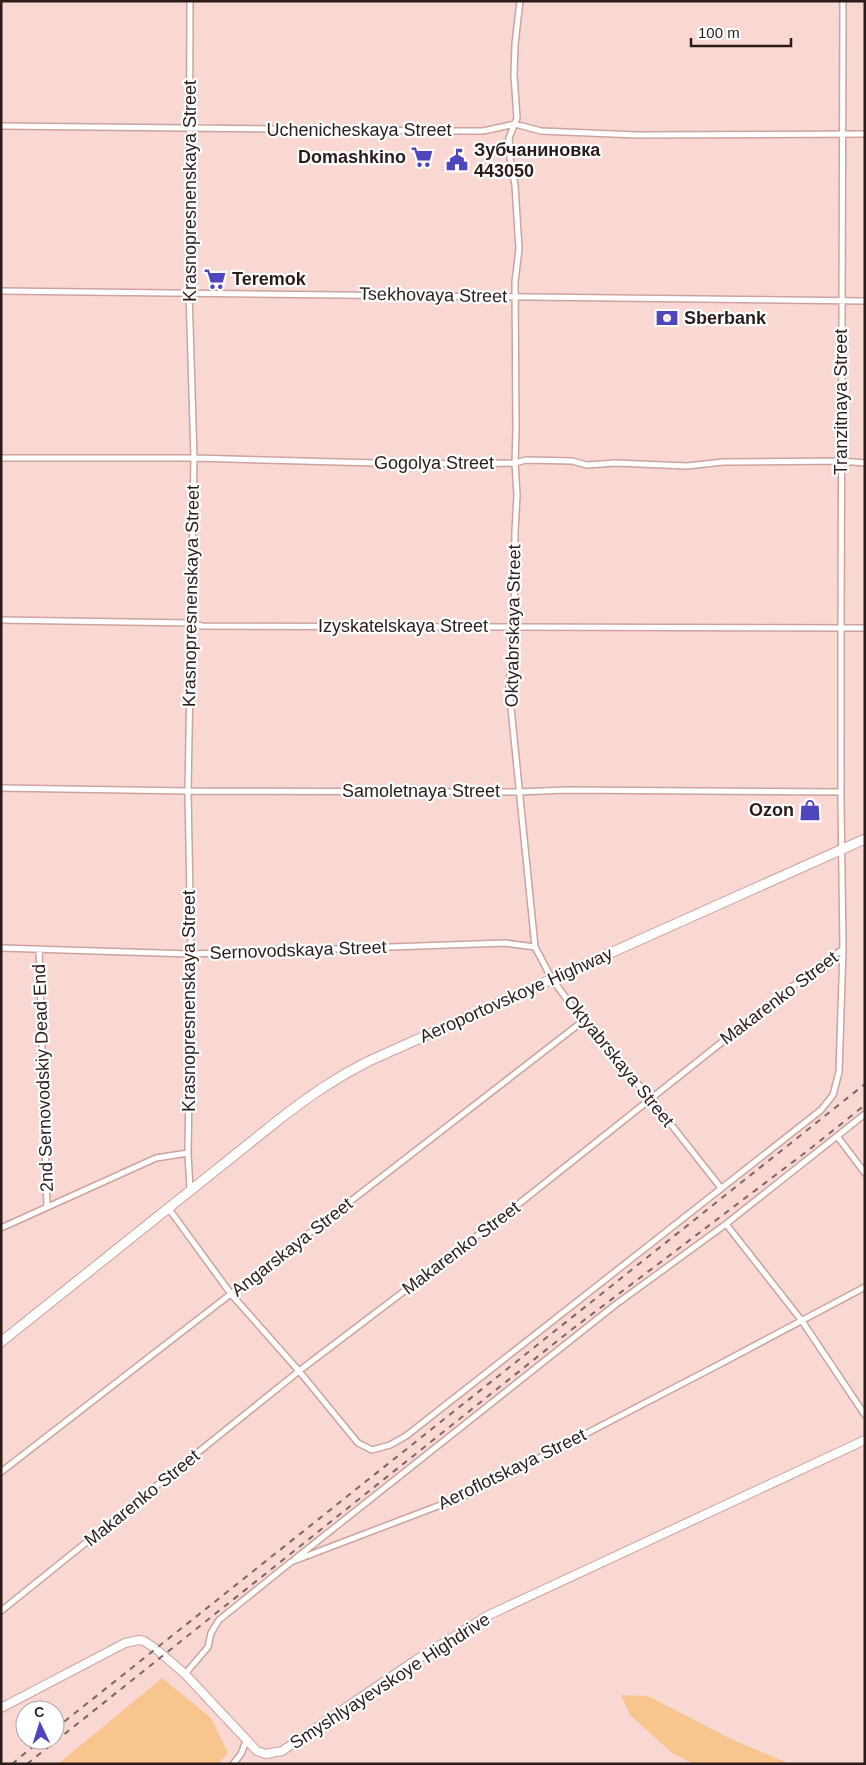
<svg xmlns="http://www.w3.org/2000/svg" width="866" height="1765" font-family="Arial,sans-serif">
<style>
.green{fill:#f8c58f}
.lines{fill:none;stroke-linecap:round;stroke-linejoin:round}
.street-casing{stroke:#cca39f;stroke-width:8}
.secondary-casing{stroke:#cca39f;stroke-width:10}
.primary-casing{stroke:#cca39f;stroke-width:11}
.street{stroke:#fff;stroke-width:5}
.secondary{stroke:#fff;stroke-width:8}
.primary{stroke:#fff;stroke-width:9}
.rail{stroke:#7c6563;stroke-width:2;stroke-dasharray:6 6;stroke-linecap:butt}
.labels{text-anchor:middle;stroke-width:4.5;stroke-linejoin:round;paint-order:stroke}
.street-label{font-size:18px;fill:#2b1c1b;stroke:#fff}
.poi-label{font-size:18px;font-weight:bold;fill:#2b1c1b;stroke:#fff;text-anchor:start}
</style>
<rect width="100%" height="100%" fill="#f9d7d3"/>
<path class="green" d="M162,1678L211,1718L228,1753L218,1764H58Z
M621,1695L648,1696L731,1739L790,1764H694L672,1753L630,1715Z"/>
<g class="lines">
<g class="street-casing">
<path id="street" d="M190,1L189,292L194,458L188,791L191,954L188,1153L190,1190
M520,1L515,44L514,75L517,118L509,138L510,158L515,185L519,249L515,282L516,429L515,463L517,495L515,531L514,626L509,688L535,947L552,979L583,1021L651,1099L721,1188
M1,126L449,131H483L515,124L541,131L637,135L865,134
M1,291L865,301
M1,458H194L377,463L474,464L515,463L526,460L572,461L587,465L616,463L687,466L723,462L841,461L865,463
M1,620L191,623L202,626L865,628
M1,788L188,791L519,792L566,790L841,792
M1,948L191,954L505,943L535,947
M39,949L47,1207
M837,1136L865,1173
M169,1209L231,1294L299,1371L358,1443L372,1450L390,1445L406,1436L821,1110L833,1095L839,1072L843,949
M726,1224L802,1321L865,1415
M1,1228L156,1158L188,1153
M1,1472L583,1021
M295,1559L615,1305L726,1224L865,1114
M1,1611L299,1371L511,1210L717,1046L802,979L843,949L841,803V629L843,1
M185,1674L208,1647L211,1633L219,1620L291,1562L472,1493L720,1364L865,1287
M233,1764L241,1754L246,1741"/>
</g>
<g class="secondary-casing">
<path id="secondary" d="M1,1708L125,1643L139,1640L144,1641L156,1649L185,1674L257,1751L266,1754L282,1751L416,1660L489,1615L865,1440"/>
</g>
<g class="primary-casing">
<path id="primary" d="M1,1342L281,1118C311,1095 335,1078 369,1061L865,839"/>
</g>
<use href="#street" class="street"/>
<use href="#secondary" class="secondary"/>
<use href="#primary" class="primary"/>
<path class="rail" d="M55,1729L865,1084
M12,1764L41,1740
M27,1764L571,1330L806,1152L865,1105"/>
</g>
<defs>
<g id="supermarket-bare" transform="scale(1.725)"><path d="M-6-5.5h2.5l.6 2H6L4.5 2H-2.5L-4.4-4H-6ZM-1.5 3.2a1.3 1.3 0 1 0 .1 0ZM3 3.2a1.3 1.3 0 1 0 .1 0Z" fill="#4f45bc" stroke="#fff" stroke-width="2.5" paint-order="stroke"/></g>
<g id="civic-bare" transform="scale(1.725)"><path d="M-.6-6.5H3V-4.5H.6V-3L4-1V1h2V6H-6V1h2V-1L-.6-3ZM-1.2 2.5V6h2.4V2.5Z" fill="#4f45bc" stroke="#fff" stroke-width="2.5" paint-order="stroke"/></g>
<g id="bank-bare" transform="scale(1.725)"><path d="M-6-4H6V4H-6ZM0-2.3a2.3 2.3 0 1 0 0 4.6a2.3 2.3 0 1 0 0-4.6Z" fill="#4f45bc" stroke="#fff" stroke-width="2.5" paint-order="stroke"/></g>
<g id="shop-bare" transform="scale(1.725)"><path d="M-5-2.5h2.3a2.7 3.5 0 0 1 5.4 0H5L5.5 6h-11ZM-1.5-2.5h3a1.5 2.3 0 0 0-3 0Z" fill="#4f45bc" stroke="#fff" stroke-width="2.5" paint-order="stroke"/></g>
</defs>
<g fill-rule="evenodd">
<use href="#supermarket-bare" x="422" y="157"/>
<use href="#civic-bare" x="457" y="160"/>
<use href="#supermarket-bare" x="215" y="279"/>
<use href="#bank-bare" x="667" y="318"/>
<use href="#shop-bare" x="810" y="810"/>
</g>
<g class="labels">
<g class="street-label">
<text x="359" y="136">Uchenicheskaya Street</text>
<text transform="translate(190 191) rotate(-90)" y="6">Krasnopresnenskaya Street</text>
<text transform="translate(433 295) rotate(1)" y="6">Tsekhovaya Street</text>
<text transform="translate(841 402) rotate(-90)" y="6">Tranzitnaya Street</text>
<text x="434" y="469">Gogolya Street</text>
<text transform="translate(191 596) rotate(-89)" y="6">Krasnopresnenskaya Street</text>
<text x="403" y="632">Izyskatelskaya Street</text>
<text transform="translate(513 626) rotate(-89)" y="6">Oktyabrskaya Street</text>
<text x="421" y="797">Samoletnaya Street</text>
<text transform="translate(298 950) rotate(-2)" y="6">Sernovodskaya Street</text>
<text transform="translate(516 995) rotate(-24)" y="6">Aeroportovskoye Highway</text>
<text transform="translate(779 998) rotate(-37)" y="6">Makarenko Street</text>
<text transform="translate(189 1001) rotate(-90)" y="6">Krasnopresnenskaya Street</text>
<text transform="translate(619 1061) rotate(51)" y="6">Oktyabrskaya Street</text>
<text transform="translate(43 1078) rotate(-92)" y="6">2nd Sernovodskiy Dead End</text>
<text transform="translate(292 1247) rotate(-38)" y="6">Angarskaya Street</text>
<text transform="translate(461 1248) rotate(-37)" y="6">Makarenko Street</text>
<text transform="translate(512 1469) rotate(-26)" y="6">Aeroflotskaya Street</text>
<text transform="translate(142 1498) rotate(-39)" y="6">Makarenko Street</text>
<text transform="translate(390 1681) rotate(-33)" y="6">Smyshlyayevskoye Highdrive</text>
</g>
<g class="poi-label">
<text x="474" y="156">Зубчаниновка<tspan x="474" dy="21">443050</tspan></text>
<text x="406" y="163" text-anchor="end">Domashkino</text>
<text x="232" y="285">Teremok</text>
<text x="684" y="324">Sberbank</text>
<text x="794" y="816" text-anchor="end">Ozon</text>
</g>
</g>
<rect width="866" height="1765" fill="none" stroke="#2b1c1b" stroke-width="5"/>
<g transform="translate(40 1725) rotate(356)"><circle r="24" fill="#ffffff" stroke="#aaa4a4"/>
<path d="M0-4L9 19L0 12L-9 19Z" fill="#4f45bc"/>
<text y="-8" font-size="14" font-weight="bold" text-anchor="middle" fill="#2b1c1b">С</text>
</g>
<path d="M691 38v8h100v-8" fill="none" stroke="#2b1c1b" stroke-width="2.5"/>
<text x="698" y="38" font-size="15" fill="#2b1c1b" stroke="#ffffff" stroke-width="4" paint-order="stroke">100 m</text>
</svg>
